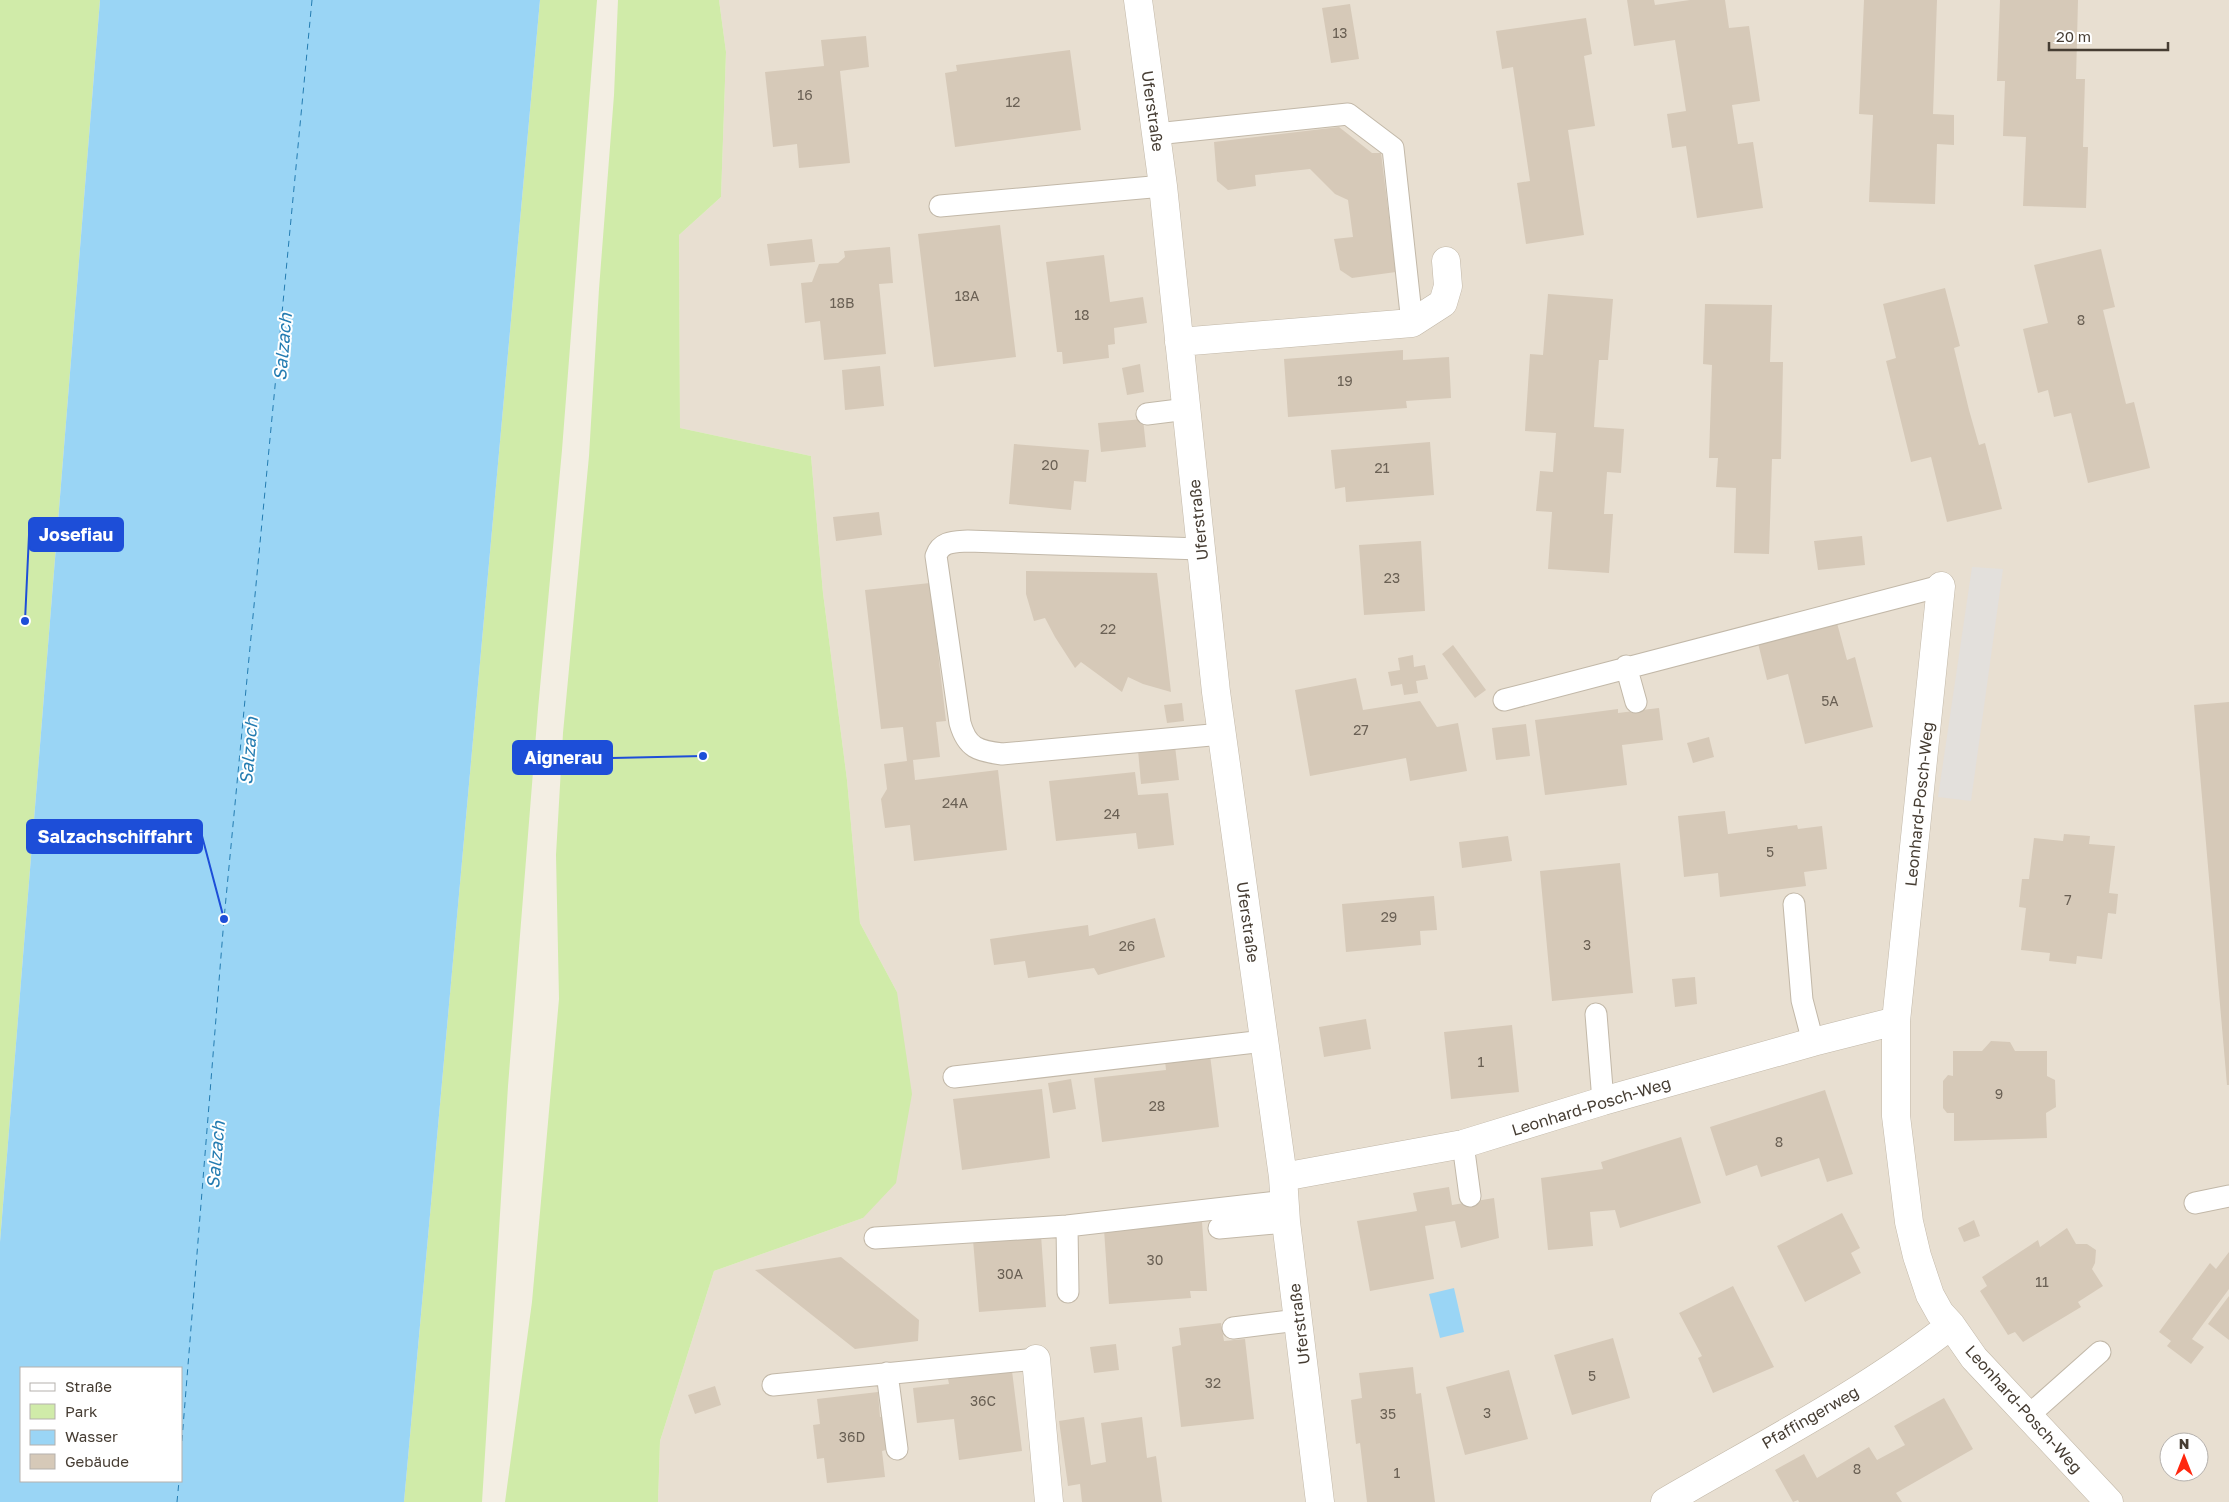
<svg xmlns="http://www.w3.org/2000/svg" width="2229" height="1502" font-family="'Golos Text',sans-serif">
<style>
.residential{fill:#e8dfd1;fill-rule:evenodd}
.green{fill:#d0eba9}
.parking{fill:#e3e0dc}
.water{fill:#9ad5f5;fill-rule:evenodd}
.lines{fill:none;stroke-linecap:round;stroke-linejoin:round}
.ferry{stroke:#247cb1;stroke-width:1;stroke-dasharray:6 5;stroke-linecap:butt}
.building{fill:#d6c9b8}
.service-casing{stroke:#c2b8a8;stroke-width:23}
.minor-casing{stroke:#c2b8a8;stroke-width:29}
.service{stroke:#fff;stroke-width:21}
.minor{stroke:#fff;stroke-width:28}
.labels{text-anchor:middle;stroke-width:4;stroke-linejoin:round;paint-order:stroke}
.number-label{font-size:14px;fill:#6a6054}
.street-label{font-size:16px;fill:#463d33;stroke:#fff}
.water-label{font-size:18px;font-style:italic;fill:#247cb1;stroke:#fff}
.leader{fill:none;stroke:#1d4ed8;stroke-width:2}
.callout-dot{fill:#1d4ed8;stroke:#fff;stroke-width:2}
.callout{fill:#1d4ed8;stroke:#1d4ed8;stroke-width:2}
.callout-label{font-size:18px;text-anchor:middle;font-weight:bold;fill:#fff}
</style>
<rect width="100%" height="100%" fill="#f3eee3"/>
<path class="residential" d="M719,0H2229V1502H658L660,1441L714,1271L863,1218L897,992L860,923L847,780L823,593L811,456L680,428L679,235L721,197L726,52ZM2169,1442H2199V1472H2169Z"/>
<path class="green" d="M0,0H100L0,1242Z
M540,0H597L562,450L538,709L508,1086L482,1502H404Z
M618,0H719L726,52L721,197L679,235L680,428L811,456L823,593L847,780L860,923L897,992L912,1094L896,1183L863,1218L714,1271L660,1441L658,1502H505L532,1302L559,999L556,855L563,733L589,456L599,289L614,95Z"/>
<path class="parking" d="M1972,567L2003,569L1971,801L1938,797Z"/>
<path class="water" d="M100,0H540L404,1502H0V1242ZM21,1368H181V1481H21Z
M1454,1288L1464,1332L1440,1338L1429,1294Z"/>
<g class="lines">
<path class="ferry" d="M181,1452L224,919L312,0
M177,1502L179,1481"/>
</g>
<path class="building" d="M1627,0H1654L1655,5L1690,0H1725L1729,28L1749,26L1760,101L1732,105L1738,144L1753,142L1763,208L1697,218L1686,146L1672,148L1667,114L1686,111L1675,40L1634,46Z
M1864,0H1937L1933,114L1954,115V145L1937,144L1935,204L1869,202L1873,115L1859,114Z
M2000,0H2078L2076,79H2085L2083,147H2088L2086,208L2023,206L2026,137L2003,136L2005,81H1997Z
M1350,4L1359,59L1331,63L1322,8Z
M1586,18L1592,54L1584,56L1595,126L1568,130L1584,235L1526,244L1517,183L1530,181L1513,67L1502,69L1496,31Z
M866,36L869,67L840,71L850,163L799,168L797,144L773,147L765,72L824,66L821,40Z
M1070,50L1081,130L955,147L945,73L957,71L956,65Z
M1339,127L1372,153H1381L1396,272L1352,278L1340,270L1334,239L1353,237L1348,200L1335,194L1310,169L1255,175L1256,186L1228,190L1217,181L1214,142Z
M1000,225L1016,357L934,367L918,234Z
M812,239L815,262L770,266L767,244Z
M890,247L893,283L879,284L886,354L824,360L820,321L805,323L801,283L812,282L819,264L838,263L845,257L844,251Z
M2101,249L2115,307L2103,310L2126,404L2134,402L2150,468L2088,483L2071,413L2054,417L2048,390L2038,393L2023,329L2048,323L2034,265Z
M1104,255L1110,302L1143,297L1147,323L1114,328L1115,344L1108,345L1109,358L1063,364L1062,352H1057L1046,262Z
M1945,288L1960,346L1954,348L1969,410L1979,445L1985,443L2002,509L1947,522L1931,457L1911,462L1886,361L1896,358L1883,304Z
M1548,294L1613,299L1608,360H1599L1594,427L1624,429L1621,473L1607,472L1604,514H1613L1609,573L1548,569L1552,512L1536,511L1540,471L1553,472L1556,433L1525,431L1530,354L1543,355Z
M1705,304L1772,305L1770,362H1783L1781,459H1772L1769,554L1734,553L1736,488L1716,487L1718,458H1709L1712,365L1703,364Z
M1403,350V360L1449,357L1451,398L1406,401L1407,408L1288,417L1284,359Z
M1140,364L1144,392L1127,395L1122,368Z
M880,366L884,406L845,410L842,370Z
M1143,419L1146,447L1101,452L1098,423Z
M1430,442L1434,495L1346,502L1345,487L1335,489L1331,450Z
M1014,444L1089,450L1086,482L1074,481L1071,510L1009,504Z
M879,512L882,535L836,541L833,517Z
M1862,536L1865,565L1818,570L1814,541Z
M1421,541L1425,611L1364,615L1359,545Z
M1026,571L1157,573L1171,692L1143,684L1128,677L1122,692L1081,662L1075,668L1055,637L1045,618L1034,621L1026,594Z
M930,583L946,721L936,722L940,757L913,760L915,780L998,770L1007,850L914,861L910,825L885,828L881,799L887,789L884,764L907,761L903,727L881,729L865,590Z
M1837,623L1847,660L1855,657L1873,727L1805,744L1788,674L1767,680L1758,643Z
M1453,645L1486,690L1475,698L1442,654Z
M1413,655L1414,667L1425,665L1428,679L1416,681L1418,693L1404,695L1402,684L1391,686L1388,672L1400,670L1398,658Z
M1356,678L1363,710L1420,701L1437,727L1458,723L1467,771L1410,781L1406,758L1310,776L1295,690Z
M2229,702V1085H2227L2194,705Z
M1182,703L1184,721L1167,723L1164,705Z
M1659,708L1663,740L1622,745L1627,785L1545,795L1535,720L1618,709V713Z
M1526,724L1530,756L1496,760L1492,728Z
M1709,737L1714,757L1693,763L1687,743Z
M1175,746L1179,780L1141,784L1138,750Z
M1135,772L1138,795L1168,793L1174,845L1138,849L1136,833L1056,841L1049,781Z
M1725,811L1728,834L1797,825L1798,829L1822,826L1827,869L1804,872L1806,886L1720,897L1718,873L1684,877L1678,816Z
M2064,834L2090,836L2089,844L2115,846L2109,893L2118,894L2116,914L2108,913L2102,959L2077,956L2076,964L2049,961L2050,953L2021,950L2026,908L2019,907L2022,879H2029L2034,838L2063,841Z
M1508,836L1512,861L1462,868L1459,842Z
M1620,863L1633,993L1552,1001L1540,871Z
M1434,896L1437,930L1420,931L1421,945L1346,952L1342,904Z
M1155,918L1165,957L1098,975L1094,968L1028,978L1025,961L994,965L990,939L1088,925L1089,936Z
M1695,977L1697,1004L1675,1007L1672,979Z
M1366,1019L1371,1049L1324,1057L1319,1027Z
M1512,1025L1519,1092L1451,1099L1444,1032Z
M1991,1041L2010,1042L2015,1051H2047V1076L2055,1080L2056,1107L2046,1113L2047,1138L1954,1141V1113H1947L1943,1108V1081L1948,1075L1953,1076V1051H1982Z
M1210,1055L1219,1127L1102,1142L1094,1078L1166,1070L1165,1060Z
M1071,1079L1076,1109L1053,1113L1048,1083Z
M1042,1089L1050,1158L962,1170L953,1099Z
M1825,1090L1853,1174L1827,1182L1819,1158L1761,1177L1757,1165L1726,1176L1710,1127Z
M1681,1137L1701,1203L1620,1228L1615,1210L1590,1212L1593,1246L1548,1250L1541,1178L1603,1169L1601,1162Z
M1449,1187L1452,1205L1494,1198L1499,1238L1461,1248L1455,1221L1425,1226L1434,1279L1370,1291L1357,1221L1417,1211L1413,1193Z
M1842,1213L1860,1248L1851,1253L1861,1273L1805,1302L1777,1246Z
M1974,1220L1980,1236L1964,1242L1958,1228Z
M1202,1222L1207,1291H1190L1191,1298L1109,1304L1104,1229Z
M2067,1228L2076,1244H2087L2096,1250L2095,1263L2092,1269L2103,1286L2078,1302L2081,1307L2023,1342L2015,1332L2008,1335L1980,1291L1987,1286L1982,1277L2038,1240L2040,1247Z
M1041,1235L1046,1307L979,1312L973,1240Z
M2229,1252V1289L2192,1339L2204,1347L2191,1364L2167,1346L2171,1341L2159,1332L2210,1263L2216,1269Z
M841,1257L919,1320L918,1341L855,1349L755,1270Z
M1733,1286L1774,1367L1713,1393L1698,1358L1702,1356L1679,1313Z
M2229,1296V1340L2208,1324Z
M1221,1323L1224,1341L1245,1339L1254,1419L1181,1427L1172,1347L1181,1345L1179,1328Z
M1613,1338L1630,1398L1572,1415L1554,1355Z
M1116,1344L1119,1370L1094,1373L1090,1347Z
M1413,1367L1416,1394L1421,1393L1435,1502H1367L1360,1443L1356,1444L1351,1400L1362,1398L1359,1373Z
M1509,1370L1528,1439L1465,1455L1446,1387Z
M1012,1371L1022,1451L959,1460L954,1419L917,1423L913,1388L949,1384L948,1379Z
M715,1386L721,1405L695,1414L688,1395Z
M878,1392L880,1417L886,1416L890,1449L882,1451L885,1477L827,1483L824,1458L817,1459L813,1425L820,1424L817,1399Z
M1944,1398L1973,1449L1896,1493L1902,1502H1799L1798,1500L1793,1502L1775,1470L1804,1454L1817,1478L1869,1447L1877,1460L1905,1445L1894,1426Z
M1084,1417L1091,1465L1106,1462L1101,1423L1142,1417L1147,1458L1156,1456L1162,1502H1082L1080,1484L1068,1486L1059,1421Z"/>
<g class="lines">
<g class="service-casing">
<path id="service" d="M1156,134L1348,114L1393,148L1412,323
M940,206L1163,186
M1147,414L1187,409
M1200,549L968,541C954,542 941,541 936,556L960,723C967,748 978,751 1002,754L1222,734
M1626,666L1636,702
M1504,700L1941,586
M1794,904L1802,1000L1813,1042
M1596,1014L1603,1101
M954,1077L1264,1041
M1463,1144L1470,1196
M2195,1203L2229,1196
M1067,1226L1068,1292
M1219,1228L1286,1222
M875,1238L1067,1226L1285,1201
M1233,1328L1298,1320
M887,1373L897,1449
M773,1385L1036,1359
M2028,1416L2100,1352"/>
</g>
<g class="minor-casing">
<path id="minor" d="M1138,0L1163,186L1216,692L1283,1177L1286,1222L1320,1502
M1179,342L1412,323L1443,303L1448,286L1446,261
M1941,586L1896,1021V1116L1909,1222L1917,1256L1930,1295L1940,1313L1951,1325L1974,1358L2109,1502
M1283,1177L1463,1144L1603,1101L1813,1042L1896,1021
M1036,1359L1049,1502
M1665,1502C1761,1446 1863,1394 1951,1325"/>
</g>
<use href="#service" class="service"/>
<use href="#minor" class="minor"/>
</g>
<g class="labels">
<g class="number-label">
<text x="1340" y="38">13</text>
<text x="805" y="100">16</text>
<text x="1013" y="107">12</text>
<text x="967" y="301">18A</text>
<text x="842" y="308">18B</text>
<text x="1082" y="320">18</text>
<text x="2081" y="325">8</text>
<text x="1345" y="386">19</text>
<text x="1050" y="470">20</text>
<text x="1382" y="473">21</text>
<text x="1392" y="583">23</text>
<text x="1108" y="634">22</text>
<text x="1830" y="706">5A</text>
<text x="1361" y="735">27</text>
<text x="955" y="808">24A</text>
<text x="1112" y="819">24</text>
<text x="1770" y="857">5</text>
<text x="2068" y="905">7</text>
<text x="1389" y="922">29</text>
<text x="1587" y="950">3</text>
<text x="1127" y="951">26</text>
<text x="1481" y="1067">1</text>
<text x="1999" y="1099">9</text>
<text x="1157" y="1111">28</text>
<text x="1779" y="1147">8</text>
<text x="1155" y="1265">30</text>
<text x="1010" y="1279">30A</text>
<text x="2042" y="1287">11</text>
<text x="1592" y="1381">5</text>
<text x="1213" y="1388">32</text>
<text x="983" y="1406">36C</text>
<text x="1487" y="1418">3</text>
<text x="1388" y="1419">35</text>
<text x="852" y="1442">36D</text>
<text x="1857" y="1474">8</text>
<text x="1397" y="1478">1</text>
</g>
<g class="street-label">
<text transform="translate(1153 111) rotate(82)" y="6">Uferstraße</text>
<text transform="translate(1198 520) rotate(-96)" y="6">Uferstraße</text>
<text transform="translate(1919 804) rotate(-84)" y="6">Leonhard-Posch-Weg</text>
<text transform="translate(1248 922) rotate(82)" y="6">Uferstraße</text>
<text transform="translate(1591 1106) rotate(-17)" y="6">Leonhard-Posch-Weg</text>
<text transform="translate(1299 1324) rotate(-97)" y="6">Uferstraße</text>
<text transform="translate(2024 1409) rotate(48)" y="6">Leonhard-Posch-Weg</text>
<text transform="translate(1810 1417) rotate(-30)" y="6">Pfaffingerweg</text>
</g>
<g class="water-label">
<text transform="translate(283 347) rotate(-85)" y="6">Salzach</text>
<text transform="translate(249 751) rotate(-85)" y="6">Salzach</text>
<text transform="translate(216 1155) rotate(-85)" y="6">Salzach</text>
</g>
</g>
<path class="leader" d="M25 621L29 535M703 756L612 758M224 919L202 836"/>
<g class="callout-dot">
<circle cx="25" cy="621" r="5"/>
<circle cx="703" cy="756" r="5"/>
<circle cx="224" cy="919" r="5"/>
</g>
<g class="callout">
<rect x="29" y="518" width="94" height="33" rx="5"/>
<rect x="513" y="741" width="99" height="33" rx="5"/>
<rect x="27" y="820" width="175" height="33" rx="5"/>
</g>
<g class="callout-label">
<text x="76" y="541">Josefiau</text>
<text x="563" y="764">Aignerau</text>
<text x="115" y="843">Salzachschiffahrt</text>
</g>
<rect x="20" y="1367" width="162" height="115" fill="#ffffff" stroke="#b5b1ad"/>
<rect x="30" y="1383" width="25" height="8" fill="#ffffff" stroke="#b5b1ad"/>
<text x="65" y="1392" font-size="15" fill="#463d33">Straße</text>
<rect x="30" y="1404" width="25" height="15" fill="#d0eba9" stroke="#b5b1ad"/>
<text x="65" y="1417" font-size="15" fill="#463d33">Park</text>
<rect x="30" y="1430" width="25" height="15" fill="#9ad5f5" stroke="#b5b1ad"/>
<text x="65" y="1442" font-size="15" fill="#463d33">Wasser</text>
<rect x="30" y="1454" width="25" height="15" fill="#d6c9b8" stroke="#b5b1ad"/>
<text x="65" y="1467" font-size="15" fill="#463d33">Gebäude</text>
<g transform="translate(2184 1457)"><circle r="24" fill="#ffffff" stroke="#b5b1ad"/>
<path d="M0-4L9 19L0 12L-9 19Z" fill="#ff270f"/>
<text y="-8" font-size="14" font-weight="bold" text-anchor="middle" fill="#463d33">N</text>
</g>
<path d="M2049 42v8h119v-8" fill="none" stroke="#463d33" stroke-width="2.5"/>
<text x="2056" y="42" font-size="15" fill="#463d33" stroke="#ffffff" stroke-width="4" paint-order="stroke">20 m</text>
</svg>
